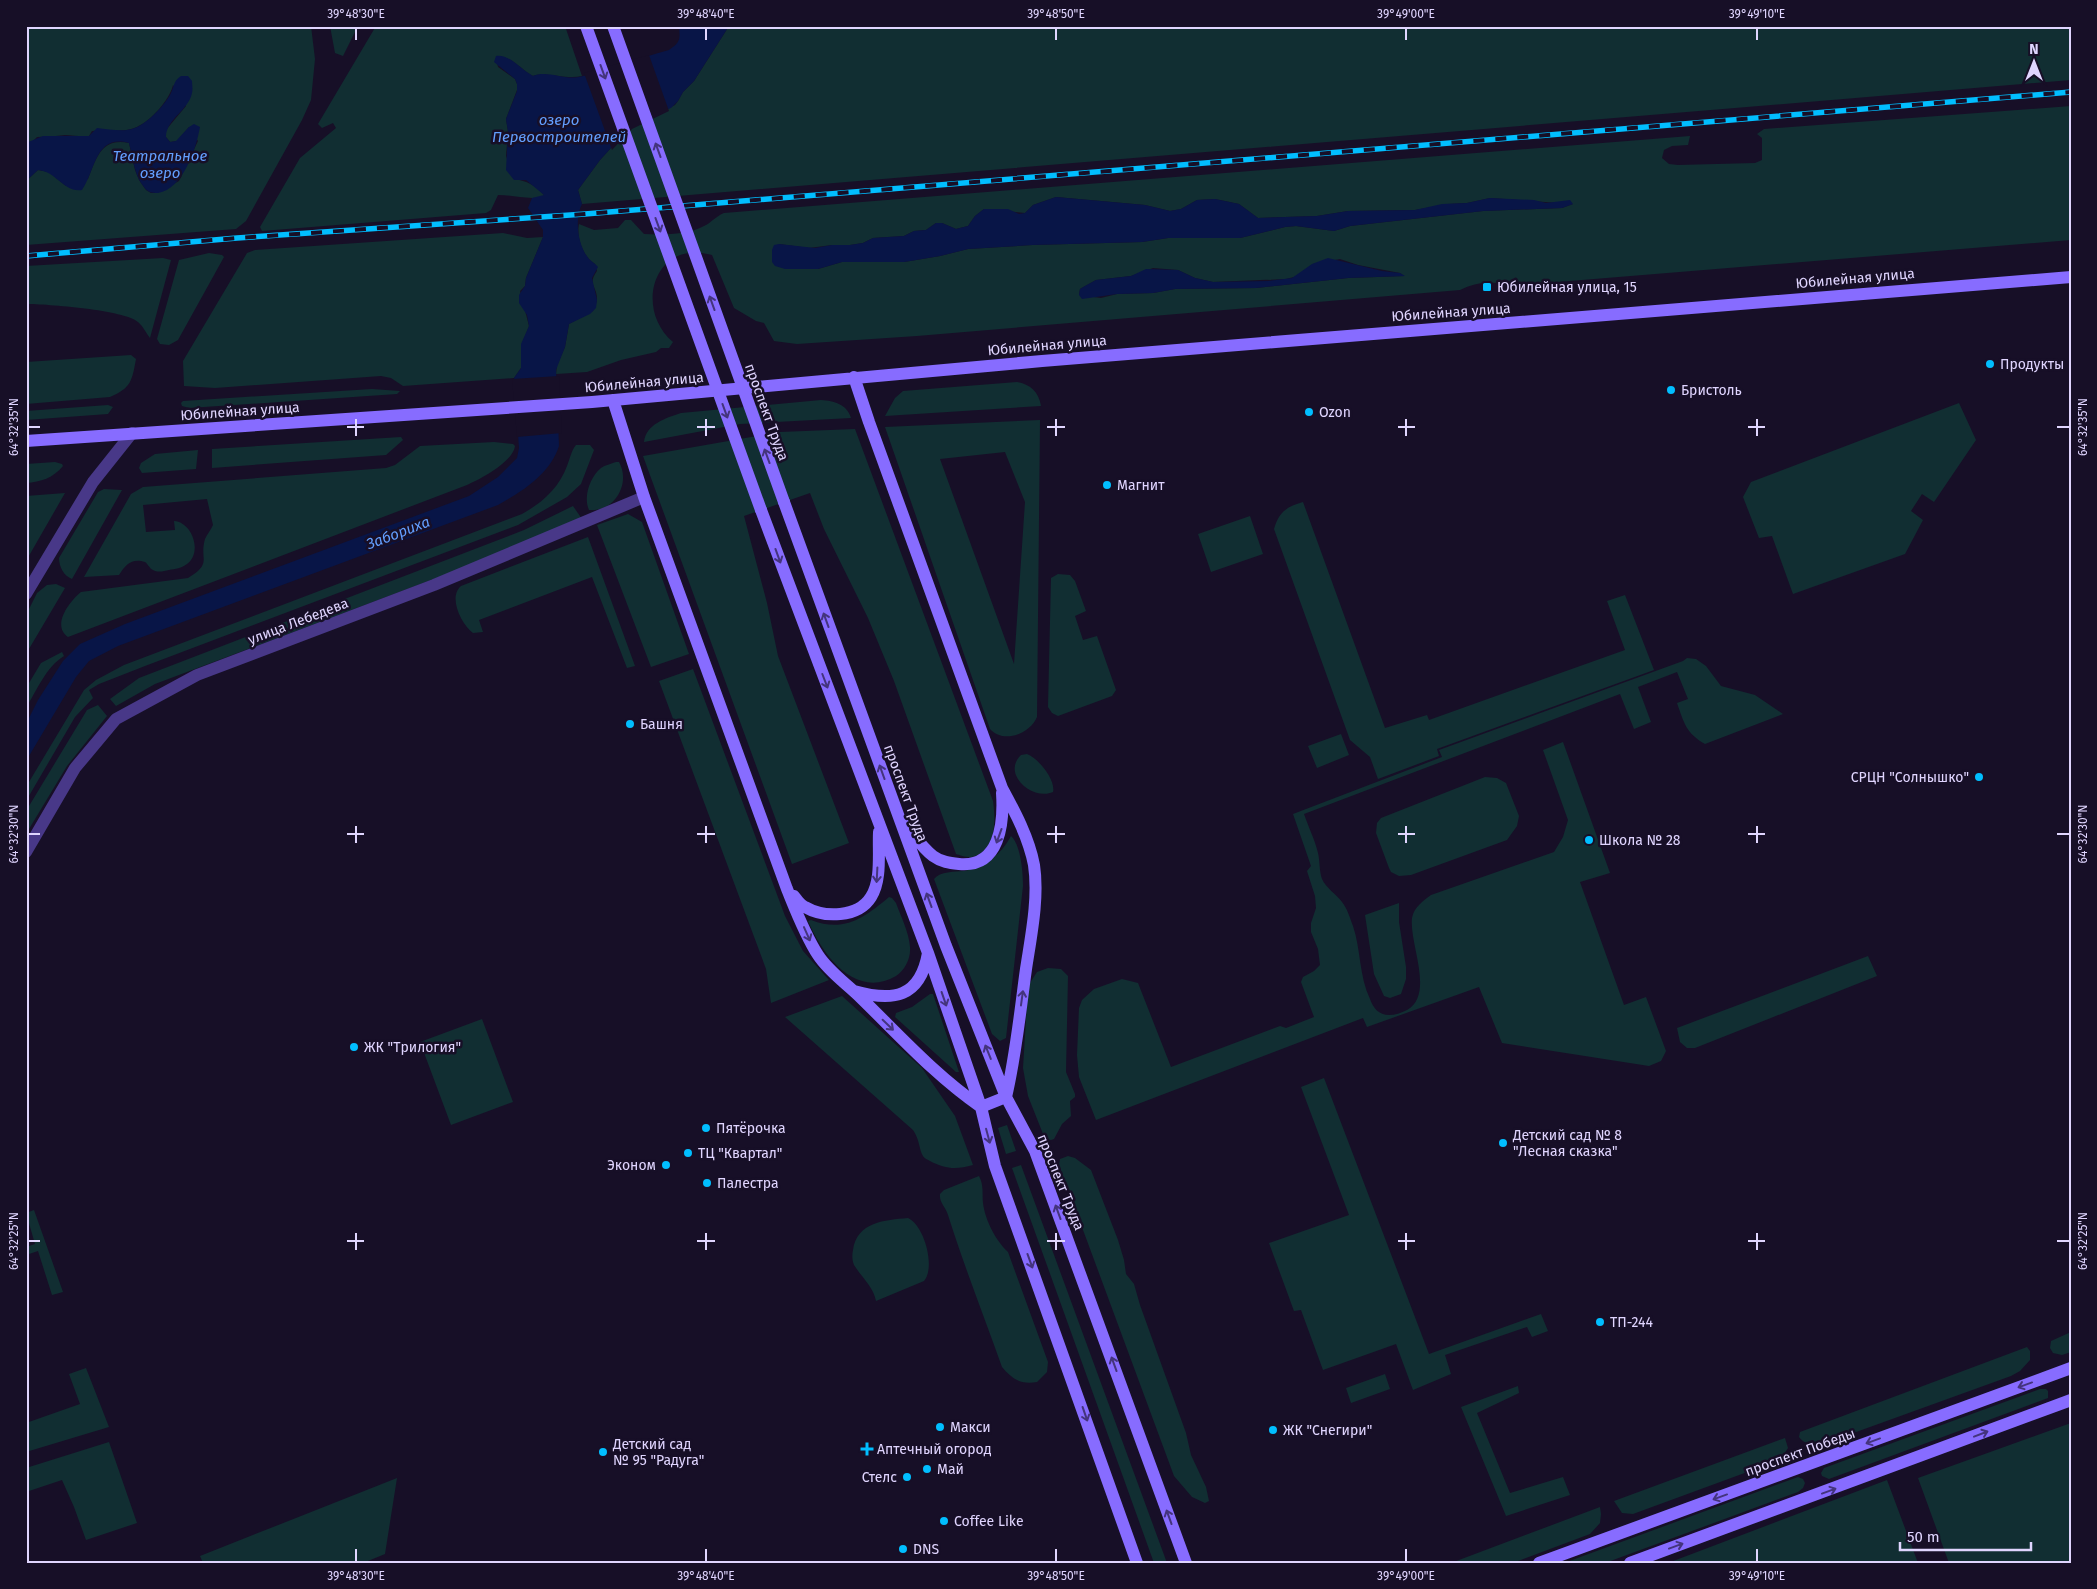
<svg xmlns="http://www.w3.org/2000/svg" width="2097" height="1589" font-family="'Fira Sans',sans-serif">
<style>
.green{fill:#112e32;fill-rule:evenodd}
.water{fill:#081547}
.pier{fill:#170f27}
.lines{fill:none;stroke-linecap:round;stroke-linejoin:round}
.minor{stroke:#483888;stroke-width:12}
.secondary{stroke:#876cff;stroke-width:12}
.rail-casing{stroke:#01beff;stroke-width:5.5}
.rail{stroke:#170f27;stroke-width:4;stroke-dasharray:11;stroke-linecap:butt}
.secondary-bridge{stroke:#876cff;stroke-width:12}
.oneway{stroke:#44347d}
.ticks{fill:none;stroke:#e0d5ff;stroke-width:2}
.poi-dot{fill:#01beff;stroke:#170f27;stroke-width:2}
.labels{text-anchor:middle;stroke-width:5;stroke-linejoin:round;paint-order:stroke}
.street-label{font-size:14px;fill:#e0d5ff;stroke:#170f27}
.poi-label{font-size:14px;fill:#e0d5ff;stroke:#170f27;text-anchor:start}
.water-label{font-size:15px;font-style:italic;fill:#639fff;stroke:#170f27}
.neatline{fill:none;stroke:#e0d5ff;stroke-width:2}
.ticks-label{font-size:12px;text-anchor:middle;fill:#e0d5ff}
</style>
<rect width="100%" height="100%" fill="#170f27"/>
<path class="green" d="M26,26H311L315,59L311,100L302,120L246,221L236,229L26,245V181L38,170L49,172L66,186L88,179C96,158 102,137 129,143L135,170L139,180L146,190L151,193H157L179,181L198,141L189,127L177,141L170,142L166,137V130L186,106L173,85C170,100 147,126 131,129C119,132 105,130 92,131L89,136C80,137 73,135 65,135C56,136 46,137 37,137L32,142L26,143Z
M330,26H358L343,56L335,53Z
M376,26H565L582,76C566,80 545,71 533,76C521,70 510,54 496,57L498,67L515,79L517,84V90L506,119L508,131L506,156L514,179C527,181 535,185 544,195L543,197C527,200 513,195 498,195L491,210L486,213L262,231L260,227L300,158L336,128L333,123L322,128L318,124Z
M729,26H2071V80L582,204L578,190L600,160L630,127L675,105L678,101L683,92L694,81Z
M2071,106V240L1509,286C1492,280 1476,282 1460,290L917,336L797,344L774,341L764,323L756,321L734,308L712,255C655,238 633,308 673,342L669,348H661L656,352L621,360L587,372L556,374L557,365L565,347L569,324L593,311C594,308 597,303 597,299C597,286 587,285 597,271L595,264C583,257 576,237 579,224L594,230L618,228L625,220H631L644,234C662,235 688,235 704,226C711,223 716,216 724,213L1690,136L1688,145L1672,146L1664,150L1662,158L1669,164L1678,165L1755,163L1762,160V138L1757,134L1764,129ZM1056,197L1145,205L1170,211L1181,209L1197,200L1215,199L1239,204L1258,218L1317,216L1348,211L1415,210L1448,204L1467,203L1490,198L1573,204L1562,208L1483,211L1350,226L1334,231L1296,226L1285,227L1240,238H1168L1142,242L1032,245L968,249L940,256L904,262H842L818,269H796L779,244L809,248L832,245H850L863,243L873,238L904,236L914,231L926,230L936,223H942L956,229L968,226L975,216L984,209L1025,213L1033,205ZM1340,259L1358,265L1400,273L1404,276L1348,278L1256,288L1175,289L1153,293L1117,294L1101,298L1079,295L1080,289L1096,280L1131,276L1153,268L1178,270L1195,278L1213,282L1286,279L1298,276L1313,264Z
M503,233L527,238L543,237L526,278L525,286L520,291L529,326L523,341L521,368L514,378L403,386L391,378L381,376L215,388L184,386L183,361L247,253L255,250Z
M209,253L222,255L224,257L178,340L169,345L160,344L157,339L179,260Z
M163,258L171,260L150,338C146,333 143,326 138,322C125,310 47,304 26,304V266Z
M131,355L136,359C132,381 131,388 110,397L26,404V362Z
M1017,382C1030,384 1039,392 1041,406L885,416L895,398L903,391Z
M372,389L400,391L397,394L189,408L182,406L181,403L183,401Z
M821,400C834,401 847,404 851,418L740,424L644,442C646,424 666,418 681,413Z
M1959,403L1976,440L1934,502L1922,494L1911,511L1923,520L1905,554L1793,594L1772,536L1759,538L1743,497L1751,482Z
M108,405L113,407L108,414L26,420V411Z
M1040,420L1037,717C1030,734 1003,744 990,729L885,427ZM1005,452L1025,502L1014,664L940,459Z
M855,429L993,801C996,821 996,851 972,857C967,858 960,855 956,854L894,681L868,618L824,529L810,493L744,516L767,603L778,656L849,843L792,864L643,456L780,432Z
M401,437L403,440L386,455L212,468V449Z
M494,442L513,444L515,446C513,462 481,479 467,485L68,637C51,625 70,601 81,592L188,578C213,563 199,560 205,539C207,534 211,530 213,525L207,499L143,505L146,532L175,530L174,521C192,522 203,552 187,564C182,568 175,569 169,570C164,571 158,573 153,570C149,568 148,564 145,562C132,558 126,564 119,575L84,577L131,494L143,487L386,468L395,465L420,446Z
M576,445H590L594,450L581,484L567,497L518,525L145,666L99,684L89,690L93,698L75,717L26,801V787L84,690L96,680L124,665L522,514C542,503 559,488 567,466C570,459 571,451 576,445Z
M198,450L196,469L142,473L139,468L141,463L155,454Z
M55,462L62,464L63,466C53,478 41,482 26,483V464Z
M616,462H619C631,483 615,512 589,510C583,497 590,477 601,468C605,465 611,464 616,462Z
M104,489L122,490L72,579C64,576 59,567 59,558L98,492Z
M65,493L26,561V496Z
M1303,502L1385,728L1427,715L1429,720L1625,650L1607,601L1625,595L1654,670L1437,749L1439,756L1378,779L1370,757L1350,740L1274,529C1279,512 1286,507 1303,502Z
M573,506L582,519V523L155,684L116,706L110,699L139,678L524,530Z
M628,514L642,522L689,654L651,667L597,525Z
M1250,516L1263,554L1211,572L1198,534Z
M588,537L635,666L627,668L592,577L479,620L483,632L473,633C461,624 448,597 461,586Z
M1058,574L1070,575L1075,581L1086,611L1075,616L1083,640L1097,636L1116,690L1112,696L1058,716L1052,713L1048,707L1051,578Z
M56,584L65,588L26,654V615L37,593L47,585Z
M62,652L64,656C46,667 37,690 26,708V688L41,663Z
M1687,658L1696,659L1706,666L1721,686L1755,695L1783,714L1705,744C1686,733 1684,723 1677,703L1688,699L1677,672L1638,687L1651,722L1634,729L1620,694L1304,814C1308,826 1315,840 1318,853C1320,861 1319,870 1322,879C1326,888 1336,894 1342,902C1347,908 1350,918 1353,926C1361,950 1359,976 1370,999C1373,1008 1379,1015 1389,1015C1395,1015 1401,1013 1407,1010C1435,994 1409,944 1412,918C1414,907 1423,901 1431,895L1554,852L1563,837L1568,820L1543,750L1563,742L1610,873L1580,882L1624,1005L1646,997L1666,1051L1661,1061L1649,1066L1502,1043L1479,987L1367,1027L1363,1018L1096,1120L1079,1077L1077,1055L1079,1008L1082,1000L1094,989L1122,979L1138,983L1171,1067L1280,1026L1286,1028L1314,1017L1301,982L1303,977L1314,971L1320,965L1318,949L1311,932V923L1316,908L1315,896L1307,871L1311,866L1293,814L1442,757L1439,750L1683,661Z
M693,669L785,916L803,951L829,980L771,1003L766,969L659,681Z
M98,705L107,716L67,766L26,834V811L87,710Z
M1341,734L1349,755L1317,768L1308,746Z
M1027,754C1038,758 1056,780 1053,792C1033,801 1001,774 1021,755Z
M1485,777L1497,778L1506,783L1519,816L1517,826L1507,840L1411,875L1399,876L1391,872L1389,868L1376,833L1377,823L1381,818Z
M1011,836C1021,845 1023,873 1023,886L1006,1038L1000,1041L992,1034L934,879C940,871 955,872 964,871C985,867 1001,855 1011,836Z
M889,897L892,898L896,903C901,917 909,932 910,947C911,958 905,970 896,976C855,1000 822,954 808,921L811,920C844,933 864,918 889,897Z
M1399,903V922L1406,967V979L1401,994L1390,998L1384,996L1374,974L1365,915Z
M1868,956L1877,976L1695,1048H1687L1680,1042L1677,1028Z
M1048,968L1061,969L1068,976L1066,1072L1075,1094V1097L1070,1101L1071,1116L1062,1124L1054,1139L1051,1140L1045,1139L1028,1096L1023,1068L1028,986L1037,972Z
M930,994H933L959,1072H956L895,1017L896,1013L912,1007Z
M842,996L922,1068L955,1116L973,1165C956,1170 945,1169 930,1161C928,1160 924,1158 923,1156C919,1150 920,1140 913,1130L785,1017Z
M482,1019L513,1102L451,1125L420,1042Z
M1324,1078L1429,1354L1541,1314L1548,1331L1532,1337L1527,1327L1445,1355L1451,1374L1413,1390L1396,1344L1323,1370L1301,1310L1294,1311L1269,1243L1349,1215L1301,1087Z
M1007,1125L1016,1151L1006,1154L998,1128Z
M1068,1156L1075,1158L1091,1170L1118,1240L1124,1260L1126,1274L1134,1284L1140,1305L1186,1433L1191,1455L1206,1487L1209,1501L1205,1503L1192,1497L1174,1476L1059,1165L1060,1159Z
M1021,1165L1167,1563H1154L1012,1168Z
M979,1176C984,1185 982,1194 983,1203C985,1220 996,1241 1008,1252L1048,1362L1047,1372L1037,1382C1021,1385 1012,1379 1002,1367C984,1316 964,1266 948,1215C946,1207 939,1203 940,1194L944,1190Z
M34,1210L63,1292L52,1295L38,1251L26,1255V1247L35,1244L26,1213Z
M908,1218C924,1225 936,1267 924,1281L876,1301C873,1286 862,1278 854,1265C852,1260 852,1255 853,1250C857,1222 885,1220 908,1218Z
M2071,1332V1352L2062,1355L2053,1353L2050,1348L2051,1341Z
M2027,1347L2030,1351V1360L2020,1371L2011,1376L1823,1444C1814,1446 1805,1445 1799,1437L1800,1432Z
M86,1368L109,1427L26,1452V1423L80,1404L69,1374Z
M1385,1374L1390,1389L1351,1403L1346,1388Z
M1518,1386L1519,1393L1477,1413L1510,1493L1563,1477L1570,1495L1506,1516L1461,1407Z
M2040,1389H2046L2048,1391V1398L1829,1479L1822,1476L1821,1473L1824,1468Z
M2071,1423V1563H1949L1918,1478Z
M1785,1438L1788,1448L1780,1460L1633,1514L1622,1513L1614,1501Z
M109,1442L137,1523L86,1540L74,1507L62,1480L26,1492V1468Z
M1798,1477L1803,1479L1805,1483L1803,1488L1798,1492L1605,1563H1564Z
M397,1478L385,1554L363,1563H203L200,1556Z
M1887,1480L1918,1563H1668Z
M1600,1507L1601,1514L1600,1523L1590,1534L1513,1563H1451Z"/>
<path class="water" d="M679,26H729L694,81L683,92L678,101L671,108L652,115L630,127L600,160L578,190L582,204C574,219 578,246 589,259C592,262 595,263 598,267L592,278L597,300L596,308L590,314L569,324L565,347L556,370L559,446C550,474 523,491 498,505L118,646L89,661L76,677L26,761V724L38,700L63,661L80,644L125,624L469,496L498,477L517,458L519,448L514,378L521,368V344L529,326L527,315L519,303V295L525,286L526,278L543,237V230L528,208L532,198L544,195L526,180H514L506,170L508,132L506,119L517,91V84L515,79L494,62L496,56C510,54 521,70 533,76C547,70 563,80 579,77C609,71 638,58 669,50C681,42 680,39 679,26Z
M181,76H188L192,81C192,84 193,89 192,93C189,110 166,119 166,137L170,142L176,141L189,127L194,124L200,127C196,149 183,189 158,193C152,193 147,192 144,187C134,175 133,158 129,143C95,134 96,170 82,190C64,193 56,171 38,170L26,181V143L43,136H89L97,128C108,129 122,132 132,129C146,125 163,107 170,95C174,88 173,81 181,76Z
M1056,197L1145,205L1170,211L1181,209L1197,200L1215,199L1239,204L1258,218L1317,216L1348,211L1415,210L1442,204L1467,203L1490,198L1534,200L1546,203L1570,200L1573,204L1562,208L1483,211L1350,226L1334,231L1296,226L1285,227L1240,238H1168L1142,242L1032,245L968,249L940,256L904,262H842L818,269H785L775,266L772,262V250L774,245L779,244L815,248L832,245H850L863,243L873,238L904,236L914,231L926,230L936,223H942L956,229L968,226L975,216L984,209H1008L1019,214L1025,213L1033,205Z
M1328,258L1382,271L1400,273L1405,276L1348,278L1256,288L1175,289L1153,293L1117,294L1082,299L1079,295L1080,289L1085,286L1096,280L1131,276L1146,269L1178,270L1195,278L1213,282L1268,281L1292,278L1312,264Z"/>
<path class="pier" d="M649,55L669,111L632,129L612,150L584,73Z
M559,376L562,433L517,437L512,379Z"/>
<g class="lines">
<path class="minor" d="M26,594L93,482L132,433
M26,852L75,768L116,719L197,675L434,585L644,497"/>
<path class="secondary" d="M854,377L869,422L1002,788C1015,812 1029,838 1034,865C1039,898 1031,936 1026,969C1020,1012 1016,1055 1006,1097
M613,400L644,497L787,889C796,911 805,935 818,955C829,972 847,984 861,998C900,1036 936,1076 981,1107
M26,441L592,402L1042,361L2071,277
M784,502L946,946L1006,1097L1035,1151L1186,1563
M761,510L928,953L981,1107L995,1166L1137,1563
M905,824C914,835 922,848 933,856C941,862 950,863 959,864C1000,868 1004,823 1002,793
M794,896C797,900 800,905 805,907C824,918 858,918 871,897C882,880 878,852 879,832
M854,991C893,1002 920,998 928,953
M981,1107L1006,1097
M1539,1563L2071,1368
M1630,1563L2071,1400"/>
<g class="rail-casing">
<path id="rail" d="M26,256L237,238L585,214L2071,92"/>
</g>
<use href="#rail" class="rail"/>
<path class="secondary-bridge" d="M586,26L761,510
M613,26L784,502"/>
</g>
<defs><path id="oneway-shaft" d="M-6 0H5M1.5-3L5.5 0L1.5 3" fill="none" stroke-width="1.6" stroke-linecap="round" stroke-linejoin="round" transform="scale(1.25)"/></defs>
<g class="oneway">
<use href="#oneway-shaft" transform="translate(603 72) rotate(70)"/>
<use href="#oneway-shaft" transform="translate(658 150) rotate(-110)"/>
<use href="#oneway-shaft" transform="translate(658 225) rotate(70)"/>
<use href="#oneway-shaft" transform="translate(712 303) rotate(-110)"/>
<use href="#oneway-shaft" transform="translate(725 411) rotate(70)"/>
<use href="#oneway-shaft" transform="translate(767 456) rotate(-110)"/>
<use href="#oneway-shaft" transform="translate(778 556) rotate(70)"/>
<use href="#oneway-shaft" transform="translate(826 620) rotate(-110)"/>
<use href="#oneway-shaft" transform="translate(825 681) rotate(69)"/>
<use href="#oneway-shaft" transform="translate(882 772) rotate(-110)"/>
<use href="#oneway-shaft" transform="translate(999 836) rotate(110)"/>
<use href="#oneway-shaft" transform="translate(877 875) rotate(93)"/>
<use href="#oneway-shaft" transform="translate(929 900) rotate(-110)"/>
<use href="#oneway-shaft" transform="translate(807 934) rotate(66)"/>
<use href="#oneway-shaft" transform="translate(1022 998) rotate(-82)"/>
<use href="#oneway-shaft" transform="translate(944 999) rotate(71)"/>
<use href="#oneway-shaft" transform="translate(888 1025) rotate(44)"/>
<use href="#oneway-shaft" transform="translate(988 1052) rotate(-112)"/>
<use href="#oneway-shaft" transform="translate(988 1136) rotate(75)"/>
<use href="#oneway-shaft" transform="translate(1058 1212) rotate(-110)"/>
<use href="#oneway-shaft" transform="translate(1030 1261) rotate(70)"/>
<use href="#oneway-shaft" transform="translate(1114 1364) rotate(-110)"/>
<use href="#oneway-shaft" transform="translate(2025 1385) rotate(160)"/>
<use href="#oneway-shaft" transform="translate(1085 1414) rotate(71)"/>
<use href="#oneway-shaft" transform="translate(1981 1434) rotate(-21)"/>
<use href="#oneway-shaft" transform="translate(1873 1441) rotate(160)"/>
<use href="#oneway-shaft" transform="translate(1829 1491) rotate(-20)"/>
<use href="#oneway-shaft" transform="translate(1720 1497) rotate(160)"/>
<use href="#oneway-shaft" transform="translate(1169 1517) rotate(-110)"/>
<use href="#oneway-shaft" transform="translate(1676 1546) rotate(-20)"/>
</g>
<path class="ticks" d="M356,28V40M706,28V40M1056,28V40M1406,28V40M1757,28V40M356,419V436M706,419V436M1056,419V436M1406,419V436M1757,419V436M28,427H40M347,427H364M697,427H715M1047,427H1065M1398,427H1415M1748,427H1765M2057,427H2070M356,826V843M706,826V843M1056,826V843M1406,826V843M1757,826V843M28,834H40M347,834H364M697,834H715M1047,834H1065M1398,834H1415M1748,834H1765M2057,834H2070M356,1233V1250M706,1233V1250M1056,1233V1250M1406,1233V1250M1757,1233V1250M28,1241H40M347,1241H364M697,1241H715M1047,1241H1065M1398,1241H1415M1748,1241H1765M2057,1241H2070M356,1549V1562M706,1549V1562M1056,1549V1562M1406,1549V1562M1757,1549V1562"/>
<g class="poi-dot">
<rect x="1482" y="282" width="10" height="10" rx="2.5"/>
<circle cx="1990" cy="364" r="5"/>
<circle cx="1671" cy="390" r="5"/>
<circle cx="1309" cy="412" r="5"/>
<circle cx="1107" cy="485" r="5"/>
<circle cx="630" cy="724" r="5"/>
<circle cx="1979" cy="777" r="5"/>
<circle cx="1589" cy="840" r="5"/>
<circle cx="354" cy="1047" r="5"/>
<circle cx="706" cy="1128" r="5"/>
<circle cx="1503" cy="1143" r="5"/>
<circle cx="688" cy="1153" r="5"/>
<circle cx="666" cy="1165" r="5"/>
<circle cx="707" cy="1183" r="5"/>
<circle cx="1600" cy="1322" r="5"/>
<circle cx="940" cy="1427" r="5"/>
<circle cx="1273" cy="1430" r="5"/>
<path d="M864.5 1441.5h5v5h5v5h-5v5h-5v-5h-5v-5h5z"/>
<circle cx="603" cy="1452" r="5"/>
<circle cx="927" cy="1469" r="5"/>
<circle cx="907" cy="1477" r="5"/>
<circle cx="944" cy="1521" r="5"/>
<circle cx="903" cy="1549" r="5"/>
</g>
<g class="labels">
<g class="street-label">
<text transform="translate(1855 278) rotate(-5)" y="5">Юбилейная улица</text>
<text transform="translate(1451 312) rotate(-4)" y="5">Юбилейная улица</text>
<text transform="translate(1047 345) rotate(-5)" y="5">Юбилейная улица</text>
<text transform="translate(644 382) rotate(-5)" y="5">Юбилейная улица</text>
<text transform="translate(240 411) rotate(-4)" y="5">Юбилейная улица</text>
<text transform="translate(767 412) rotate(70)" y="5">проспект Труда</text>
<text transform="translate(298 621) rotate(-21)" y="5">улица Лебедева</text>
<text transform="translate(906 793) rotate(70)" y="5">проспект Труда</text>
<text transform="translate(1061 1182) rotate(68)" y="5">проспект Труда</text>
<text transform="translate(1800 1452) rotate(-20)" y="5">проспект Победы</text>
</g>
<g class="poi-label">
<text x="1497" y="292">Юбилейная улица, 15</text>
<text x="2000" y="369">Продукты</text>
<text x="1681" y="395">Бристоль</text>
<text x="1319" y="417">Ozon</text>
<text x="1117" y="490">Магнит</text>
<text x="640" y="729">Башня</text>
<text x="1969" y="782" text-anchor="end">СРЦН "Солнышко"</text>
<text x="1599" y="845">Школа № 28</text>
<text x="364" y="1052">ЖК "Трилогия"</text>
<text x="716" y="1133">Пятёрочка</text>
<text x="1513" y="1140">Детский сад № 8<tspan x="1513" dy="16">"Лесная сказка"</tspan></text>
<text x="698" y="1158">ТЦ "Квартал"</text>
<text x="656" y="1170" text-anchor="end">Эконом</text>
<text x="717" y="1188">Палестра</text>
<text x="1610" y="1327">ТП-244</text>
<text x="950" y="1432">Макси</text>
<text x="1283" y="1435">ЖК "Снегири"</text>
<text x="613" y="1449">Детский сад<tspan x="613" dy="16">№ 95 "Радуга"</tspan></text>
<text x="877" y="1454">Аптечный огород</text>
<text x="937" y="1474">Май</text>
<text x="897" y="1482" text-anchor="end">Стелс</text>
<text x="954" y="1526">Coffee Like</text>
<text x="913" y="1554">DNS</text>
</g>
<g class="water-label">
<text x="559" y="125">озеро<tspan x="559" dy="17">Первостроителей</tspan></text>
<text x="160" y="161">Театральное<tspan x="160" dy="17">озеро</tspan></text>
<text transform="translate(398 533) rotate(-21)" y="5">Забориха</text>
</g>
</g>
<rect width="2097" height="1589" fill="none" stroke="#170f27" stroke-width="55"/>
<g transform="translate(2034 62)" stroke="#170f27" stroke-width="4" paint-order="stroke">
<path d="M0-4L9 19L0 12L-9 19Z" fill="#e0d5ff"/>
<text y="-8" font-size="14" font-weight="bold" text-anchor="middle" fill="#e0d5ff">N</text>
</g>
<path d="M1900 1542v8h131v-8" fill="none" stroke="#e0d5ff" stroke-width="2.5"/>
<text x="1907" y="1542" font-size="15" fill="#e0d5ff" stroke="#170f27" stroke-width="4" paint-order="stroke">50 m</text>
<rect x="28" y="28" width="2042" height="1534" class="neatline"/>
<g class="ticks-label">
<text x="356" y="18">39°48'30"E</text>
<text x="706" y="18">39°48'40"E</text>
<text x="1056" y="18">39°48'50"E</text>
<text x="1406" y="18">39°49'00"E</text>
<text x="1757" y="18">39°49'10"E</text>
<text transform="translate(14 427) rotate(-90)" y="4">64°32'35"N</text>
<text transform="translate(2083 427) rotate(-90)" y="4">64°32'35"N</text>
<text transform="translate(14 834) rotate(-90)" y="4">64°32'30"N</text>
<text transform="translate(2083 834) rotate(-90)" y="4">64°32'30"N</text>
<text transform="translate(14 1241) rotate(-90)" y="4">64°32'25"N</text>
<text transform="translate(2083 1241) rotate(-90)" y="4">64°32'25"N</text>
<text x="356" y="1580">39°48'30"E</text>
<text x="706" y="1580">39°48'40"E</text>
<text x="1056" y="1580">39°48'50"E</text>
<text x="1406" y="1580">39°49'00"E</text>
<text x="1757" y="1580">39°49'10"E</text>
</g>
</svg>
